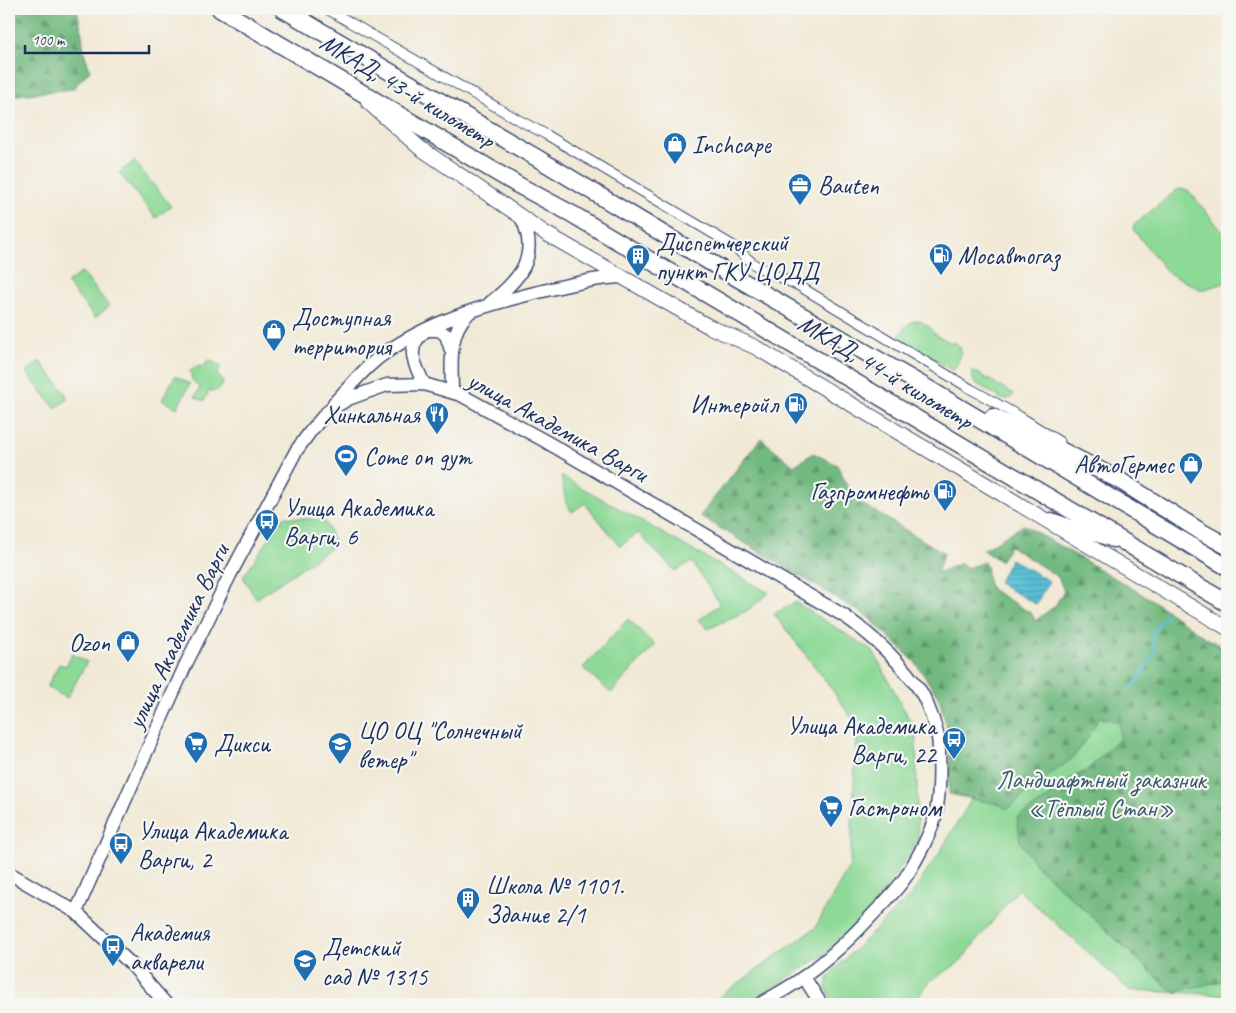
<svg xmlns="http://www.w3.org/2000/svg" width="1236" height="1013" font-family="Caveat,sans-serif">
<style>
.green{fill:#8dd996;stroke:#54847a}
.forest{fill:url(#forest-firs);stroke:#46746e}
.water{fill:url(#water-rules);stroke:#3a779a}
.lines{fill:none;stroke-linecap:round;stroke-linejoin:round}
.stream{stroke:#58bfd5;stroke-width:2.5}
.street-casing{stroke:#3b4b70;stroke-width:11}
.secondary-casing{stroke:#3b4b70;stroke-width:15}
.primary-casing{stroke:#3b4b70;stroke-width:16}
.highway-casing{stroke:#3b4b70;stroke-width:19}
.street{stroke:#fff;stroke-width:9}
.secondary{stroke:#fff;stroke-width:12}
.primary{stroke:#fff;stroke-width:14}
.highway{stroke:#fff;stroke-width:16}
.labels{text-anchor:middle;stroke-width:4.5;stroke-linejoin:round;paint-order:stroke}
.street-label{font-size:25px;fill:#1b2f5e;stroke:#f6f6f2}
.poi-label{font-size:25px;fill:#1b2f5e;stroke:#f6f6f2;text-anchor:start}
.park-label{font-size:25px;fill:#385a6c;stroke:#f6f6f2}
</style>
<defs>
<pattern id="forest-firs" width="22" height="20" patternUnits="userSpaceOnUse" patternTransform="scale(1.25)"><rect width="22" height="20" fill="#72b97f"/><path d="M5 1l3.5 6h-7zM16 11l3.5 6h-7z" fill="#5d976b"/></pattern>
<pattern id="water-rules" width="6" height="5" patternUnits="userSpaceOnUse" patternTransform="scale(1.25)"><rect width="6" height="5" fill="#58bfd5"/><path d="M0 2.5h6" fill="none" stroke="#489cb0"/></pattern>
</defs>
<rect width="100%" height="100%" fill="#f6f6f2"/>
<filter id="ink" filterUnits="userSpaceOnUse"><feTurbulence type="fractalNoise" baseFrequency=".02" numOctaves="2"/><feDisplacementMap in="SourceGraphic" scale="10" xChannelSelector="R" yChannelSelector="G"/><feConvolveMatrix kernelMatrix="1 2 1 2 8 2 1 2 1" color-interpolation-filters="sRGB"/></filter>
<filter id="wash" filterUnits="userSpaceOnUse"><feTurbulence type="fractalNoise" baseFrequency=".0096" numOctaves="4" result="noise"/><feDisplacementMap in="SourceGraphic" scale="20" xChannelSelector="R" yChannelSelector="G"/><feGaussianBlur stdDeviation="1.12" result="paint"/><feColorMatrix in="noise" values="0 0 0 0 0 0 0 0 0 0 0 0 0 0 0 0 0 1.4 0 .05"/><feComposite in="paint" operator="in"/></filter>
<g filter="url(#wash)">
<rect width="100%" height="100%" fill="#f1e9d5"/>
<path class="green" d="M134,161L171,206L156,218L119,173Z
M1178,189L1188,190L1227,237V282L1202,290L1168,273L1133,229L1134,225Z
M82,272L109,306L95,318L67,283Z
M918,320L931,328L933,333L951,343L954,342C967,349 959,361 953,371L899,338C904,328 906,323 918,320Z
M208,360L221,366L217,374L223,381C222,390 217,391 209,391L204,401L195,397L200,388L192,380L190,371C194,365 198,367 204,366Z
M40,361L66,394L67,400L55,408L26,372Z
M972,370L1014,394C1011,399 1007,400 1002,399L974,382L972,376Z
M175,376L190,384L177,408L162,400Z
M561,476L769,593L748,610L708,629L699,620L720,604L692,562L675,571L638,533L620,546L585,503L572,512L566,503Z
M284,517L324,520L336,544L256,599L243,577Z
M795,602L873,651L916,732L918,841L877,902L824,955L746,1004H712L711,1003L815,928L850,865L857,726L826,681L774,614Z
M1152,609L1227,649V995L1129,990L1018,889L960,962L930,981L913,1004H833L826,987L828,979L835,969L912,894L938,855L970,802L975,785Z
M628,619L655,645L611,693L583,668Z
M72,654L87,662L67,698L47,687L59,664L66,666Z"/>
<path class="forest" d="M9,9H77L81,28L84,52L90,70L73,89L9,96Z
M761,438L794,466L813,453L837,465L854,499L944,553L937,573L961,563L967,568L984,562L987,567V577L991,589L1032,614L1035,621L1055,606L1064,591L1058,577L1010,546L1000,561L983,550L1024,525L1152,600L1227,653V980L1173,992L1037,866L1020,842L1017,818L1048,798L1072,778L1086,771L1120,738L1119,722L1099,717L1091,733L1073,758L1042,781L1007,809L998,804L949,794L950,739L939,698L915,662L868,617L700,516Z"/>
<path class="water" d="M1011,559L1049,581L1036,604L998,583Z"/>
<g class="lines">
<path class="stream" d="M1132,688L1140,677L1154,654L1153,633L1167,613"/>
</g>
</g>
<g filter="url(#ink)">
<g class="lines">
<g class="street-casing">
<path id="street" d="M327,9L517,119L547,135L732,245L755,265L766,271L799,286L971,389L1019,416L1060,442"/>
</g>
<g class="secondary-casing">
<path id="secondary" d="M490,303C519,280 540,257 522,219
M424,384C414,362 404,348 426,330H439L446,335L451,350
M452,392C452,367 447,333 468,314
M334,403C352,385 366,365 388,351C435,319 492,303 547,290C571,284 596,278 621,277
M1051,519L1113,541
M9,873L76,912L132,965L166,1004
M76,912L141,764L186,664L230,575L296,451L310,432L326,413L333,408L348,399L367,392L387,385L424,384L461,395L545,441L846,617C875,638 901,662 921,692C927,702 936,726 938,738C939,743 939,748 939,753C940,774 940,796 935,817C929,837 918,857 907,875C898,889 886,901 875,912C854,935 830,958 805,976C791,987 775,995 760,1004
M804,977L821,1004"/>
</g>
<g class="primary-casing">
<path id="primary" d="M368,102L420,148L545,233L708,326L755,347L1227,628"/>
</g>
<g class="highway-casing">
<path id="highway" d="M220,9L518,185L572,214L1227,603
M283,9L537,158L718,267L927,388L1227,567
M993,417L1013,426L1119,480L1200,531L1227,546"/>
</g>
<use href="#street" class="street"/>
<use href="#secondary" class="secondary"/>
<use href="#primary" class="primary"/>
<use href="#highway" class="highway"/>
</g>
</g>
<defs>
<g id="shop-pin" transform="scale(1.25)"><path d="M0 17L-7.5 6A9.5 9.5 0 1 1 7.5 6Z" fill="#1f6fb2" stroke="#f6f6f2"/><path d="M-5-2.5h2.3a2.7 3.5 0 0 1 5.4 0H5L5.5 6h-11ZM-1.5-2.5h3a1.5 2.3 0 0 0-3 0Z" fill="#fff"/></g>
<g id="office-pin" transform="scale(1.25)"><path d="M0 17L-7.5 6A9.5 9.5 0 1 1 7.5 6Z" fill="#1f6fb2" stroke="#f6f6f2"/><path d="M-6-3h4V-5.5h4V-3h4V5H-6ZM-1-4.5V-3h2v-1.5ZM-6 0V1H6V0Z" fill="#fff"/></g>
<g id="fuel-pin" transform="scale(1.25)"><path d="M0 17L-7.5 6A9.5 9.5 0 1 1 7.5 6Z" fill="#1f6fb2" stroke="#f6f6f2"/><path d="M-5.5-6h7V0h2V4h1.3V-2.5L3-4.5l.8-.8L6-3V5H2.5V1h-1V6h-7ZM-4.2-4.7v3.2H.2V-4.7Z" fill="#fff"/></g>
<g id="building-pin" transform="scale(1.25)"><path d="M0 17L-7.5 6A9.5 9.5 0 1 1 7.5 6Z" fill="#1f6fb2" stroke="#f6f6f2"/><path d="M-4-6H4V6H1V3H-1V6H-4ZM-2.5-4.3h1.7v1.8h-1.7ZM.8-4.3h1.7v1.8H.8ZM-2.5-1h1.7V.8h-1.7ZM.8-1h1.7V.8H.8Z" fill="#fff"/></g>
<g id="restaurant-pin" transform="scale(1.25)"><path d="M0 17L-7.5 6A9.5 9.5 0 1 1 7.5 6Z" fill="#1f6fb2" stroke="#f6f6f2"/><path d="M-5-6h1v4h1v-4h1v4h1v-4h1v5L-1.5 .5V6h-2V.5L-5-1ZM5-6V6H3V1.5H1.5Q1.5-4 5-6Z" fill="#fff"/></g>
<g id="stadium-pin" transform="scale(1.25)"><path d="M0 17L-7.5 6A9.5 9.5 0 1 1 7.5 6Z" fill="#1f6fb2" stroke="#f6f6f2"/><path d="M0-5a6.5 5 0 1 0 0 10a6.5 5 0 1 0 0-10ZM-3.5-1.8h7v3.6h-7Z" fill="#fff"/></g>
<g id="bus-pin" transform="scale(1.25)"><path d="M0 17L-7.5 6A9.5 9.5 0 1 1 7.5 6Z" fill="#1f6fb2" stroke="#f6f6f2"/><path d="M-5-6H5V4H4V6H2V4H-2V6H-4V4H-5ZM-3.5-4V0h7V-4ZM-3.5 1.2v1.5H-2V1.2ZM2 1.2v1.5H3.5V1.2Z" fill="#fff"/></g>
<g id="supermarket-pin" transform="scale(1.25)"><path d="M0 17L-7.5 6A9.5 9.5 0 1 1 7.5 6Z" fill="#1f6fb2" stroke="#f6f6f2"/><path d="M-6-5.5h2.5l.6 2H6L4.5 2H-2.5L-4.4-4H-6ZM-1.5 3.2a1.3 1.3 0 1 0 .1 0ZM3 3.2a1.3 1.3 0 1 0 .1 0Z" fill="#fff"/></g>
<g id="school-pin" transform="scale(1.25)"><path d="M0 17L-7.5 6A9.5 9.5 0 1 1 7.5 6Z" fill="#1f6fb2" stroke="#f6f6f2"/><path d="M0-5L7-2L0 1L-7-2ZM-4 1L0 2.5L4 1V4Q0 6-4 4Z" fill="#fff"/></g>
</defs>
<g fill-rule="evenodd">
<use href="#shop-pin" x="675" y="144"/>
<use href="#office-pin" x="800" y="185"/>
<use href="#fuel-pin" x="941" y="255"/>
<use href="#building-pin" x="638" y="256"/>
<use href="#shop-pin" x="274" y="331"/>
<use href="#fuel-pin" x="796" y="404"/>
<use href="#restaurant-pin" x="437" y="414"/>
<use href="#stadium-pin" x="346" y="456"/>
<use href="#shop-pin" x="1191" y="464"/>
<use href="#fuel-pin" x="945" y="491"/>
<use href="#bus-pin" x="267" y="521"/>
<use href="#shop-pin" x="128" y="642"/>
<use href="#bus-pin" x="954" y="739"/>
<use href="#supermarket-pin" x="196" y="743"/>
<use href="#school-pin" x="340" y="744"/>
<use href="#supermarket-pin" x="831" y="807"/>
<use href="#bus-pin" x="121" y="844"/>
<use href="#building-pin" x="468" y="899"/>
<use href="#bus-pin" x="113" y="946"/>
<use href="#school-pin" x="305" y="961"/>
</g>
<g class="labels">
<g class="street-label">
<text transform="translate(408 90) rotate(31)" y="9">МКАД, 43-й километр</text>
<text transform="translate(886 371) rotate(31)" y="9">МКАД, 44-й километр</text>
<text transform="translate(558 426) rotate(29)" y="9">улица Академика Варги</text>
<text transform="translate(177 636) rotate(-64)" y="9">улица Академика Варги</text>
</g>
<g class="poi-label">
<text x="692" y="153">Inchcape</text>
<text x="818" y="194">Bauten</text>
<text x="656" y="251">Диспетчерский<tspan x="656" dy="29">пункт ГКУ ЦОДД</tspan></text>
<text x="958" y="264">Мосавтогаз</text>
<text x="292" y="326">Доступная<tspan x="292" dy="29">территория</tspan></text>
<text x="778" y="413" text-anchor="end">Интеройл</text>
<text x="420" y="423" text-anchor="end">Хинкальная</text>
<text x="364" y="465">Come on gym</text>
<text x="1174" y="473" text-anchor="end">АвтоГермес</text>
<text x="928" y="500" text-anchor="end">Газпромнефть</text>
<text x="284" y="516">Улица Академика<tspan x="284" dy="29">Варги, 6</tspan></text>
<text x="110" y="651" text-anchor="end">Ozon</text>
<text x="936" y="734" text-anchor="end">Улица Академика<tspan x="936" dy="29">Варги, 22</tspan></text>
<text x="358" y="739">ЦО ОЦ "Солнечный<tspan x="358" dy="29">ветер"</tspan></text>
<text x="214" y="752">Дикси</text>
<text x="848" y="816">Гастроном</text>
<text x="138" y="839">Улица Академика<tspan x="138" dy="29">Варги, 2</tspan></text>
<text x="486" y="894">Школа № 1101.<tspan x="486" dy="29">Здание 2/1</tspan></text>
<text x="130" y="941">Академия<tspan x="130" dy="29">акварели</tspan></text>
<text x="322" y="956">Детский<tspan x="322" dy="29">сад № 1315</tspan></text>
</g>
<g class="park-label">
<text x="1101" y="788">Ландшафтный заказник<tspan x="1101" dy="29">«Тёплый Стан»</tspan></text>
</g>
</g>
<rect width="1236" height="1013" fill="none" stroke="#f6f6f2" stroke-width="30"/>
<path d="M25 45v8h124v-8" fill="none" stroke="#1b2f5e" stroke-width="2.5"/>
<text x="32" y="45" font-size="15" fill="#1b2f5e" stroke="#f6f6f2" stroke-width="4" paint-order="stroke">100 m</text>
</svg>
